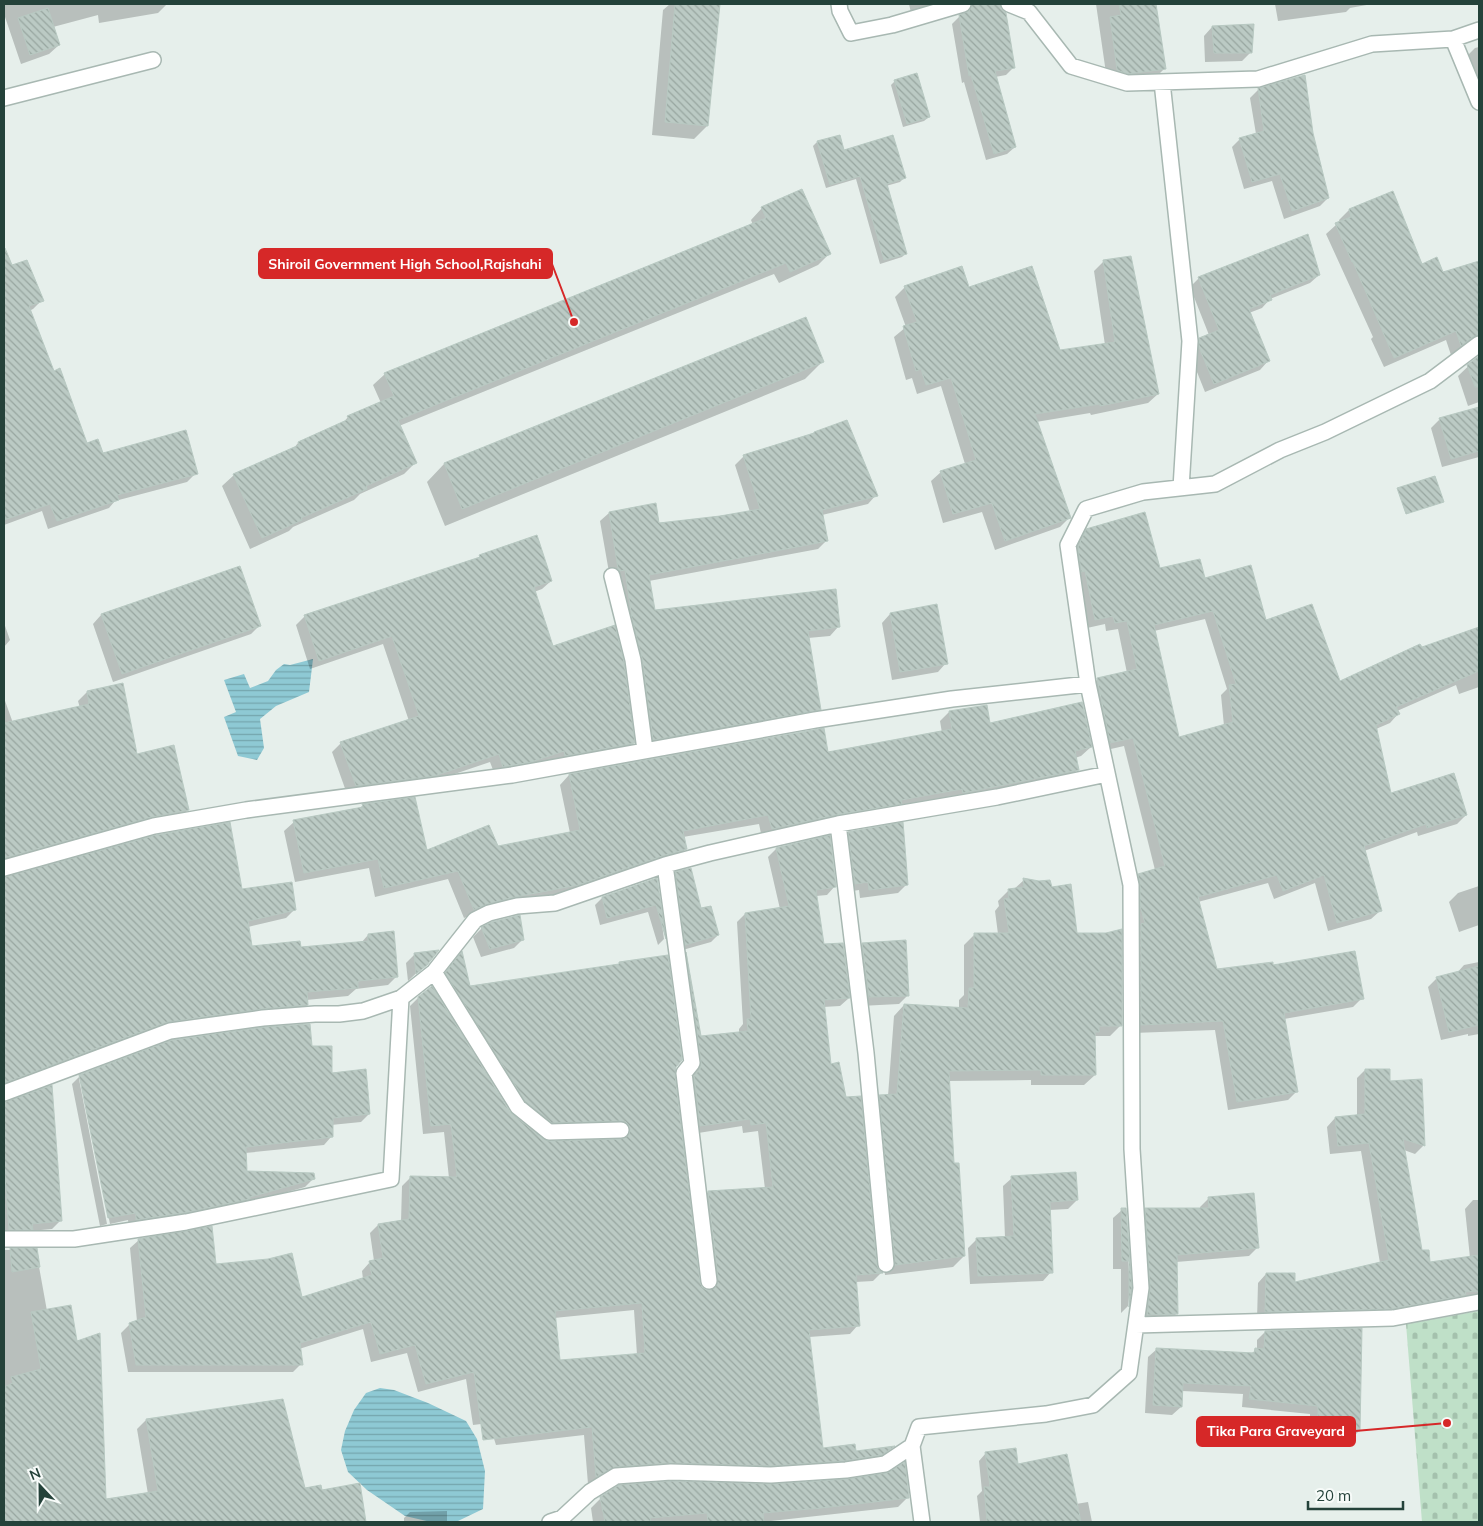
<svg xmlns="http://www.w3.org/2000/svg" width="1483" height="1526" font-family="Mulish,sans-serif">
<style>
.cemetery{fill:url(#cemetery-stones)}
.water{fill:url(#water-rules)}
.shadow{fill:#0003;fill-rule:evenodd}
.building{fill:url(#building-back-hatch);stroke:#b8c9c2;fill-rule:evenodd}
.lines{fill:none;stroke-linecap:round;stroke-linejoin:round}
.minor-casing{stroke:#a8b8b2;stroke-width:18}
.minor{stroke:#fff;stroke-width:15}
.leader{fill:none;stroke:#d62828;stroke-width:2}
.callout-dot{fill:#d62828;stroke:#f7fbf9;stroke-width:2}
.callout{fill:#d62828;stroke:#d62828;stroke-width:2}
.callout-label{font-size:14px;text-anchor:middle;font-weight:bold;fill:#fff}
</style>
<defs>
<pattern id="cemetery-stones" width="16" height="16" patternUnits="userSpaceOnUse" patternTransform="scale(1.25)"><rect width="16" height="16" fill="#bfe0c8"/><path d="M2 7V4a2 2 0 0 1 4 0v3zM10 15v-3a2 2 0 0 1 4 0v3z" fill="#a4c1ad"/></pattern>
<pattern id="water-rules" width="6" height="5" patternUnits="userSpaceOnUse" patternTransform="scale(1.25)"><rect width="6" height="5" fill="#8ec9d4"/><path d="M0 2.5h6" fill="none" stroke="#74a5ad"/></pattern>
<pattern id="building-back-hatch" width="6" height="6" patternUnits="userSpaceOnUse" patternTransform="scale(1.25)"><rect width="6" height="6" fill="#bbcac4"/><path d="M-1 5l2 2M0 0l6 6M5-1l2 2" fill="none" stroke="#98a6a0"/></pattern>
</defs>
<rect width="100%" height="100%" fill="#e6efeb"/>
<path class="cemetery" d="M1479,1311V1522H1422L1406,1324Z"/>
<path class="water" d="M313,659L309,692L276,706L260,719L264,748L257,760L238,756L224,717L236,712L224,680L244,674L250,688L268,681L276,670L284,664L290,665Z
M380,1388L394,1390L428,1403L466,1421L477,1439L485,1471L483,1509L458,1521L431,1522L405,1516L367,1490L348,1472L341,1450L345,1431L354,1410L366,1393Z"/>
<path class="shadow" d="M4,4H167L158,13L99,23L98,15L53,27L59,45L49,54L21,64L4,14Z
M670,4H718L707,126L694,139L652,135L663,10Z
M909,4H952L911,13Z
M1096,4H1151L1164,69L1154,79L1107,80Z
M1275,4H1372L1350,8L1346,12L1278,21Z
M960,16L1014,67L1006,75L995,77L1015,147L1007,154L986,160L964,82L962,83L952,24Z
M1212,27L1251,52L1242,61L1205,62L1204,36Z
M1479,47V94L1466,57L1475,48Z
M895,81L929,117L924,121L903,127L891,85Z
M1258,90L1312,133L1328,198L1320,206L1284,219L1272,181L1244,189L1232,147L1240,139L1256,134L1250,98Z
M839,136L843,151L904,178L900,182L886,186L906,253L902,257L880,264L856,179L826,188L813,146L817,142Z
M762,208L829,254L818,265L779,283L774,274L399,426L415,463L404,474L360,494L354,500L293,527L289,531L250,549L222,486L234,475L293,449L298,443L342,424L348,417L381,403L373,385L385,374L753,225L751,220Z
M1349,210L1421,266L1442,273L1479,262V402L1468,406L1458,376L1478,357L1479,353L1473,345L1463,346L1451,355L1446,340L1384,367L1371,339L1373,337L1326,234L1336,225L1340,223L1339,220Z
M1130,258L1158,394L1148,403L1091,415L1090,413L1036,422L1069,518L1060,527L995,550L982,512L943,523L931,481L941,472L965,464L941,386L917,394L912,378L906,380L894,337L906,327L895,297L905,287L968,289L1059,351L1105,345L1094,271L1103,262Z
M26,261L42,300L33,309L29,311L53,372L86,445L102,455L196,473L187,482L115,501L109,508L48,529L42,511L4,525V270Z
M1319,275L1310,283L1270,299L1262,308L1249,313L1268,361L1260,370L1205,392L1191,357V348L1200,339L1209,335L1190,287L1199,278Z
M805,318L822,362L805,379L445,526L427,482L444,464Z
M1479,409V457L1442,467L1431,428L1440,419Z
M814,433L876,495L868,504L822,515L827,540L818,549L649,581L654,612L838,627L830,636L808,638L820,709L811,718L645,748L610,578L600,521L609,513L658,524L750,512L735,465L744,456L812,435Z
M1087,530L1159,570L1204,579L1265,622L1339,682L1421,649L1477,629L1479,636V687L1459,694L1456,685L1397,711L1398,714L1390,723L1376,729L1390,795L1466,815L1457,824L1418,836L1417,832L1364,851L1380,911L1371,919L1328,931L1315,883L1274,899L1268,883L1198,902L1216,971L1272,966L1362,998L1353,1007L1284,1019L1297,1091L1288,1100L1228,1110L1215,1030L1133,1033L1130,884L1139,875L1155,870L1124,746L1102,751L1089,688L1098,679L1127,673L1118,629L1106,631L1105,624L1087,628L1069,556L1078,539ZM1205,619L1227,689L1221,695L1224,726L1178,738L1154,631Z
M480,556L551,581L542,589L534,592L553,648L633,743L624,752L556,764L555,759L521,770L495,775L490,762L425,784L347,794L332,752L341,743L409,721L383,644L310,669L296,625L304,617L477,559Z
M890,614L946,663L938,672L892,680L882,623Z
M101,615L260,625L251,634L113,682L93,624Z
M4,623L10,640L4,647Z
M87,692L136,756L188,810L179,819L4,864V698L13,723L80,708L78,701Z
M949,712L989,724L1091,747L1081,756L1075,758L1077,770L1068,779L762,838L759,824L683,837L686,849L676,858L568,894L476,913L464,918L448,879L375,897L369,868L295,882L284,831L294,822L359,809L363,805L426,852L497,848L570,833L560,785L569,775L823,730L827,754L942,733L940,721Z
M849,833L907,884L898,893L860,898L859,890L846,892L840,842Z
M776,849L835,886L827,895L816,896L822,946L849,998L840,1006L823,1007L830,1065L875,1265L881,1273L873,1281L855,1282L858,1325L850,1334L809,1337L822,1450L855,1452L891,1448L885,1454L872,1463L836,1468L605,1475L588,1484L584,1435L496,1445L489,1423L473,1425L466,1379L418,1392L407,1353L371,1362L363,1329L299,1349L301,1364L293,1372H128L121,1333L130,1324L137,1321L130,1248L139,1240L215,1266L301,1298L363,1279L362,1271L370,1262L374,1261L370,1233L378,1225L401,1222L402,1186L411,1177L449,1178L444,1132L423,1134L410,1006L419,997L509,1113L542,1140L549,1143L623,1139L621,1134L544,1130L438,982L454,961L469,988L618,965L619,964L675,1067L673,1074L698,1283L704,1291L710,1290L700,1200L708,1192L765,1189L758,1131L743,1133L742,1126L692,1134V1078L694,1071L679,961L685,954L700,1038L739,1033V1029L743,1024L737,922L745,914L780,909L768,857ZM634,1310L637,1355L559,1361L554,1318Z
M676,873L718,935L711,942L679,951L669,880Z
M4,878L241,890L295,909L286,918L248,927L251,948L300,949L361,943L368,935L397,976L388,985L356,989L348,996L306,1000L307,1005L298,1014L157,1031L4,1089Z
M656,879L664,939L658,945L648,912L600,925L595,905L602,898Z
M1024,880L1050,888L1076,934H1106L1121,1025L1110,1036H1094L1095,1075L1084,1085H1031V1080L948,1081L953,1164L964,1256L953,1267L885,1275L869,1107L880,1096H888L894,1016L904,1005L959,1009V1000L964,995V945L975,934H998L995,911L999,906L998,901L1009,890L1014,889Z
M1479,886V925L1459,932L1449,902L1458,893Z
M482,928L523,939L514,948L481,957L473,937Z
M862,944L908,995L899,1004L860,1006L854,952Z
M415,954L426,964L408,981L406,963Z
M1479,962V1034L1468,1036V1034L1441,1040L1428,987L1437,978L1456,974L1464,965Z
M311,1047L331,1074L369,1114L361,1122L331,1125V1137L324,1145L245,1153V1172L313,1179L305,1187L244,1204L129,1227L128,1220L110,1224L81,1079H79L107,1224L100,1226L72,1084L80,1076Z
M1365,1070L1388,1082L1421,1081L1423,1146L1415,1154L1404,1150L1421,1252L1428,1263L1470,1258L1465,1209L1473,1200H1479V1298L1383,1317L1257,1320L1258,1283L1266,1274L1294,1283L1380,1263L1361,1151L1330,1154L1327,1127L1335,1118L1357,1116V1078Z
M51,1087L61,1220L52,1229L30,1231L23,1238L4,1239V1103Z
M1012,1178L1077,1200L1068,1209L1049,1210L1051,1272L1043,1281L970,1284L968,1248L977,1239L1005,1238L1003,1186Z
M1209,1198L1257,1248L1249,1256L1176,1262V1314L1167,1323L1139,1324L1137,1218L1146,1210L1200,1209V1207Z
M1122,1210H1125L1130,1288L1128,1306L1121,1313V1269H1113V1218Z
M4,1250H36L47,1311L105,1500L148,1494L137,1429L146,1420L304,1489L320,1491L365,1521L363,1522H4Z
M1265,1332L1359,1431L1351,1439H1310V1414L1242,1407L1243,1394L1182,1391L1181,1407L1172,1415L1145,1413L1148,1357L1157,1349L1250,1354L1257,1350V1340Z
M986,1453L1076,1504L1088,1502L1092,1522H980L977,1496L982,1491L979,1461Z
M908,1497L898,1507L762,1522H593L591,1508L601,1498Z
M447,1511V1522H404V1518L410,1512Z"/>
<path class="building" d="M675,4H720L708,126L665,122Z
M972,4H1000L1001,9L1006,13L1015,68L995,71L1016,147L994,154L971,75L969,76L959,15L969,11Z
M1119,4H1156L1166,69L1128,74L1117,70L1110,17L1121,15Z
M48,8L60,45L30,55L18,18Z
M1254,24L1252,53H1214L1212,26Z
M917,73L930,117L907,124L894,80Z
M1305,75L1313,133L1329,198L1292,211L1280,174L1252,182L1239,138L1264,131L1258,88Z
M840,135L844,150L893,135L906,178L887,184L907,254L884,260L860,176L830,185L817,141Z
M802,189L831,254L790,272L786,263L398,420L417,463L366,486L367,489L301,518L302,520L262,538L233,474L299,445L298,442L349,419L347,416L394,396L384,373L766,218L761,207Z
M1393,191L1422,264L1437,257L1443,272L1479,261V335L1473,337L1461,346L1456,331L1394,358L1353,262H1352L1335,223L1351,217L1349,209Z
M1308,234L1320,275L1270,295L1272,300L1249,309L1270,361L1214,384L1199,347V338L1219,330L1198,277Z
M4,248H5L12,265L27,260L44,301L29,306L54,371L60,368L87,443L98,439L103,453L186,430L198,474L117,495L119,500L57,521L50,504L4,520Z
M1131,256L1159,394L1100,406V404L1035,414L1071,518L1005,541L992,503L953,514L940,471L976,460L951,378L926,385L921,369L916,371L903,326L917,322L904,286L962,266L969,287L1032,266L1060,350L1115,342L1103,260Z
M806,317L824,362L462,509L444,463Z
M1479,356V387H1475L1467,365Z
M1479,407V451L1451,459L1439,418Z
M847,420L878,496L822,510L828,541L649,575L655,610L836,589L840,627L808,631L821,710L653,740L642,658L632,619L625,570L620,571L618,569L609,512L656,503L659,523L720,516L760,509L743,455L814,433V432Z
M1435,476L1444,502L1406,514L1397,488Z
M1145,512L1160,568L1200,559L1205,578L1251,565L1266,620L1312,604L1340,681L1420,644L1422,647L1479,627V671L1396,707L1400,714L1376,725L1391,793L1454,773L1467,815L1427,828L1426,824L1364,846L1382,911L1337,923L1324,875L1283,891L1277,875L1198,897L1217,969L1273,962V965L1355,951L1364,999L1284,1013L1298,1092L1237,1102L1223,1021L1141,1025V924L1145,923L1140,906V885L1138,874L1165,866L1133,738L1110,743L1097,678L1137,669L1127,621L1115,623L1113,616L1095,620L1085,571L1081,572L1078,547L1086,529ZM1213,611L1236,684L1229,685L1233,722L1179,737L1154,625Z
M537,535L552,581L534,587L553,646L615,625L624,662L635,743L565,756L564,751L531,762L503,767L499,754L434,776L356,786L340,742L419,716L392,636L319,661L304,615L480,557L479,555Z
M240,566L261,626L122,674L101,614Z
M937,604L948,664L900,672L890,613Z
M123,683L137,754L174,745L189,810L152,817L4,858V723L89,704L87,691Z
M1082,702L1092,747L1075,751L1079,770L963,793L962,789L901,800L902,804L836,815L772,829L768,815L683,831L687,849L662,856L578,885L515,897L487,904L474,910L458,871L384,888L378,859L304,873L293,820L363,807L362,804L415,797L427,850L489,825L498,846L580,830L569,774L824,728L828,752L952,729L949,711L987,705L990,723Z
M230,822L242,889L292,882L296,910L248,921L252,946L300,941L301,947L368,941V934L394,931L398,977L358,981V988L307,992L308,1005L262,1009L167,1022L4,1083V877L156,835Z
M903,822L908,885L869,890L868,882L855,884L848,832Z
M830,835L836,887L816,890L824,944L843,943L850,998L824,1000L831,1064L839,1062L846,1097L861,1096L877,1265L879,1270L883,1273L856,1275L860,1326L809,1330L823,1448L855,1444L856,1451L895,1446L882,1455L845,1461L771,1466L670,1463L615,1467L596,1477L592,1427L483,1440L474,1372L426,1384L415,1345L380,1354L371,1322L300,1343L303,1365H136L129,1323L146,1317L138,1239L212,1226L216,1264L268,1259L292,1253L302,1297L372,1275L369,1261L383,1258L378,1224L409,1219L410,1176L457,1177L451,1124L431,1126L418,997L432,986L510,1112L543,1139L549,1141L621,1139L629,1135L630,1130L629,1126L626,1122L621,1121L552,1123L525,1101L445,973L462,951L470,986L619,964V962L668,955L682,1060L676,1067L675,1074L700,1282L702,1287L706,1290L715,1288L718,1280L708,1191L773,1187L766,1123L751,1125L750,1119L700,1126L694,1076L700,1069L701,1062L686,952L701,1036L748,1031L747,1019H751L745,913L789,906L776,848ZM642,1303L645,1353L560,1360L555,1311Z
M691,868L701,908L711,906L719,935L685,945L675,872Z
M657,878L666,939L656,905L607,918L602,897Z
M1023,878L1039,881L1050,880L1052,887L1071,884L1077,933H1106L1122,929V1026H1099V1032H1095L1096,1075H1041V1070L949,1071L954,1163H959L965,1256L895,1265L879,1095L897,1094L904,1004L968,1008L969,988H974V933H1009L1004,899L1009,898L1008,889L1024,887Z
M520,915L524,940L490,949L481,927L492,922Z
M906,940L909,996L869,997L862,943Z
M439,950L427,965L416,974L414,953Z
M1479,966V1025L1449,1032L1436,977Z
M310,1024L312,1046H332V1073L366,1069L370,1114L333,1118V1137L246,1147L247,1171L314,1173L315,1179L250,1197V1199L184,1213L136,1220V1213L108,1218L79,1075L172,1040L264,1027Z
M1365,1069H1390V1081L1422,1079L1425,1146L1403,1139L1422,1250H1429L1430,1262L1479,1255V1291L1465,1292L1466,1295L1392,1309L1265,1312L1266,1273H1295V1282L1389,1260L1369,1143L1338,1146L1335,1117L1365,1114Z
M52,1085L62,1221L32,1224L33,1230H9L4,1164V1102Z
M1076,1172L1078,1200L1050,1202L1053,1273L978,1276L976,1238L1014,1236L1011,1176Z
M1254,1193L1259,1248L1177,1255L1178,1314L1147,1315L1150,1288L1145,1208H1209L1208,1197Z
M1121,1208H1126L1132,1288L1129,1307V1261H1122Z
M10,1248H37L40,1267L12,1272Z
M71,1305L77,1341L100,1333L106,1499L158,1491L146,1419L283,1399L305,1488L321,1485L322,1490L360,1483L366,1522H4V1387L13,1383L11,1377L41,1369L31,1312Z
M1362,1328L1360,1431H1318V1406L1249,1399L1251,1386L1183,1383L1182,1407L1153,1405L1156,1348L1254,1353L1255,1348L1264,1349L1265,1331Z
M1016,1448L1018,1464L1067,1454L1081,1522H987L984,1487H990L985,1452Z
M905,1462L909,1498L821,1508L763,1513L764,1522H708L707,1513L650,1518L651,1522H605L600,1497L619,1485L671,1481L771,1484L847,1479L887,1473Z"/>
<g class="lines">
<g class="minor-casing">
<path id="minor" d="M839,4L840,11L851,33L892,25L963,4
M1009,4L1029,12L1071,66L1127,83L1258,79L1372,44L1453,39L1479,102
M1453,39L1479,30
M1162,82L1190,341L1181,488
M4,98L153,60
M612,576L633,660L645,750
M838,824L866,1053L886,1264
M665,865L692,1063L684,1073L709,1281
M4,868L154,826L246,810L512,775L815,720L952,699L1088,684
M434,972L518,1107L549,1132L621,1130
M4,1093L170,1031L263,1018L315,1014H339L363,1011L401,998L434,972L475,920L489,913L517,906L555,903L665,865L710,853L838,824L997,797L1107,774
M4,1239H74L186,1222L391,1179L401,998
M1136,1325L1393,1318L1479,1302
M912,1446L922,1522
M550,1522L562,1518L590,1492L616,1476L671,1472L771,1475L846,1470L885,1464L912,1446L919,1427L1046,1414L1093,1405L1129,1373L1141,1288L1132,1149L1131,885L1088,684L1068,545L1086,509L1143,492L1215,484L1280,450L1325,432L1430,381L1479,344"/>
</g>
<use href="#minor" class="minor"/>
</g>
<path class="leader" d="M574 322L552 264M1447 1423L1355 1431"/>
<g class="callout-dot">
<circle cx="574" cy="322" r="5"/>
<circle cx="1447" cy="1423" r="5"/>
</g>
<g class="callout">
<rect x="259" y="249" width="293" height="29" rx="5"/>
<rect x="1197" y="1417" width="158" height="29" rx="5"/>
</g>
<g class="callout-label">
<text x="405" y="269">Shiroil Government High School,Rajshahi</text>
<text x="1276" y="1436">Tika Para Graveyard</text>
</g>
<rect width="1483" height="1526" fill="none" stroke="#24423a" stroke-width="10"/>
<g transform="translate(40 1486) rotate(338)" stroke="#f7fbf9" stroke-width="4" paint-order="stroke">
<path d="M0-4L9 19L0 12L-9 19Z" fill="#24423a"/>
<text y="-8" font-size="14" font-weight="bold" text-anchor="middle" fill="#24423a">N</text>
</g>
<path d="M1308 1501v8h95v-8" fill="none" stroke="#24423a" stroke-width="2.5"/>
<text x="1316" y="1501" font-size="15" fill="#24423a" stroke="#f7fbf9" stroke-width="4" paint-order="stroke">20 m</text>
</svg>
